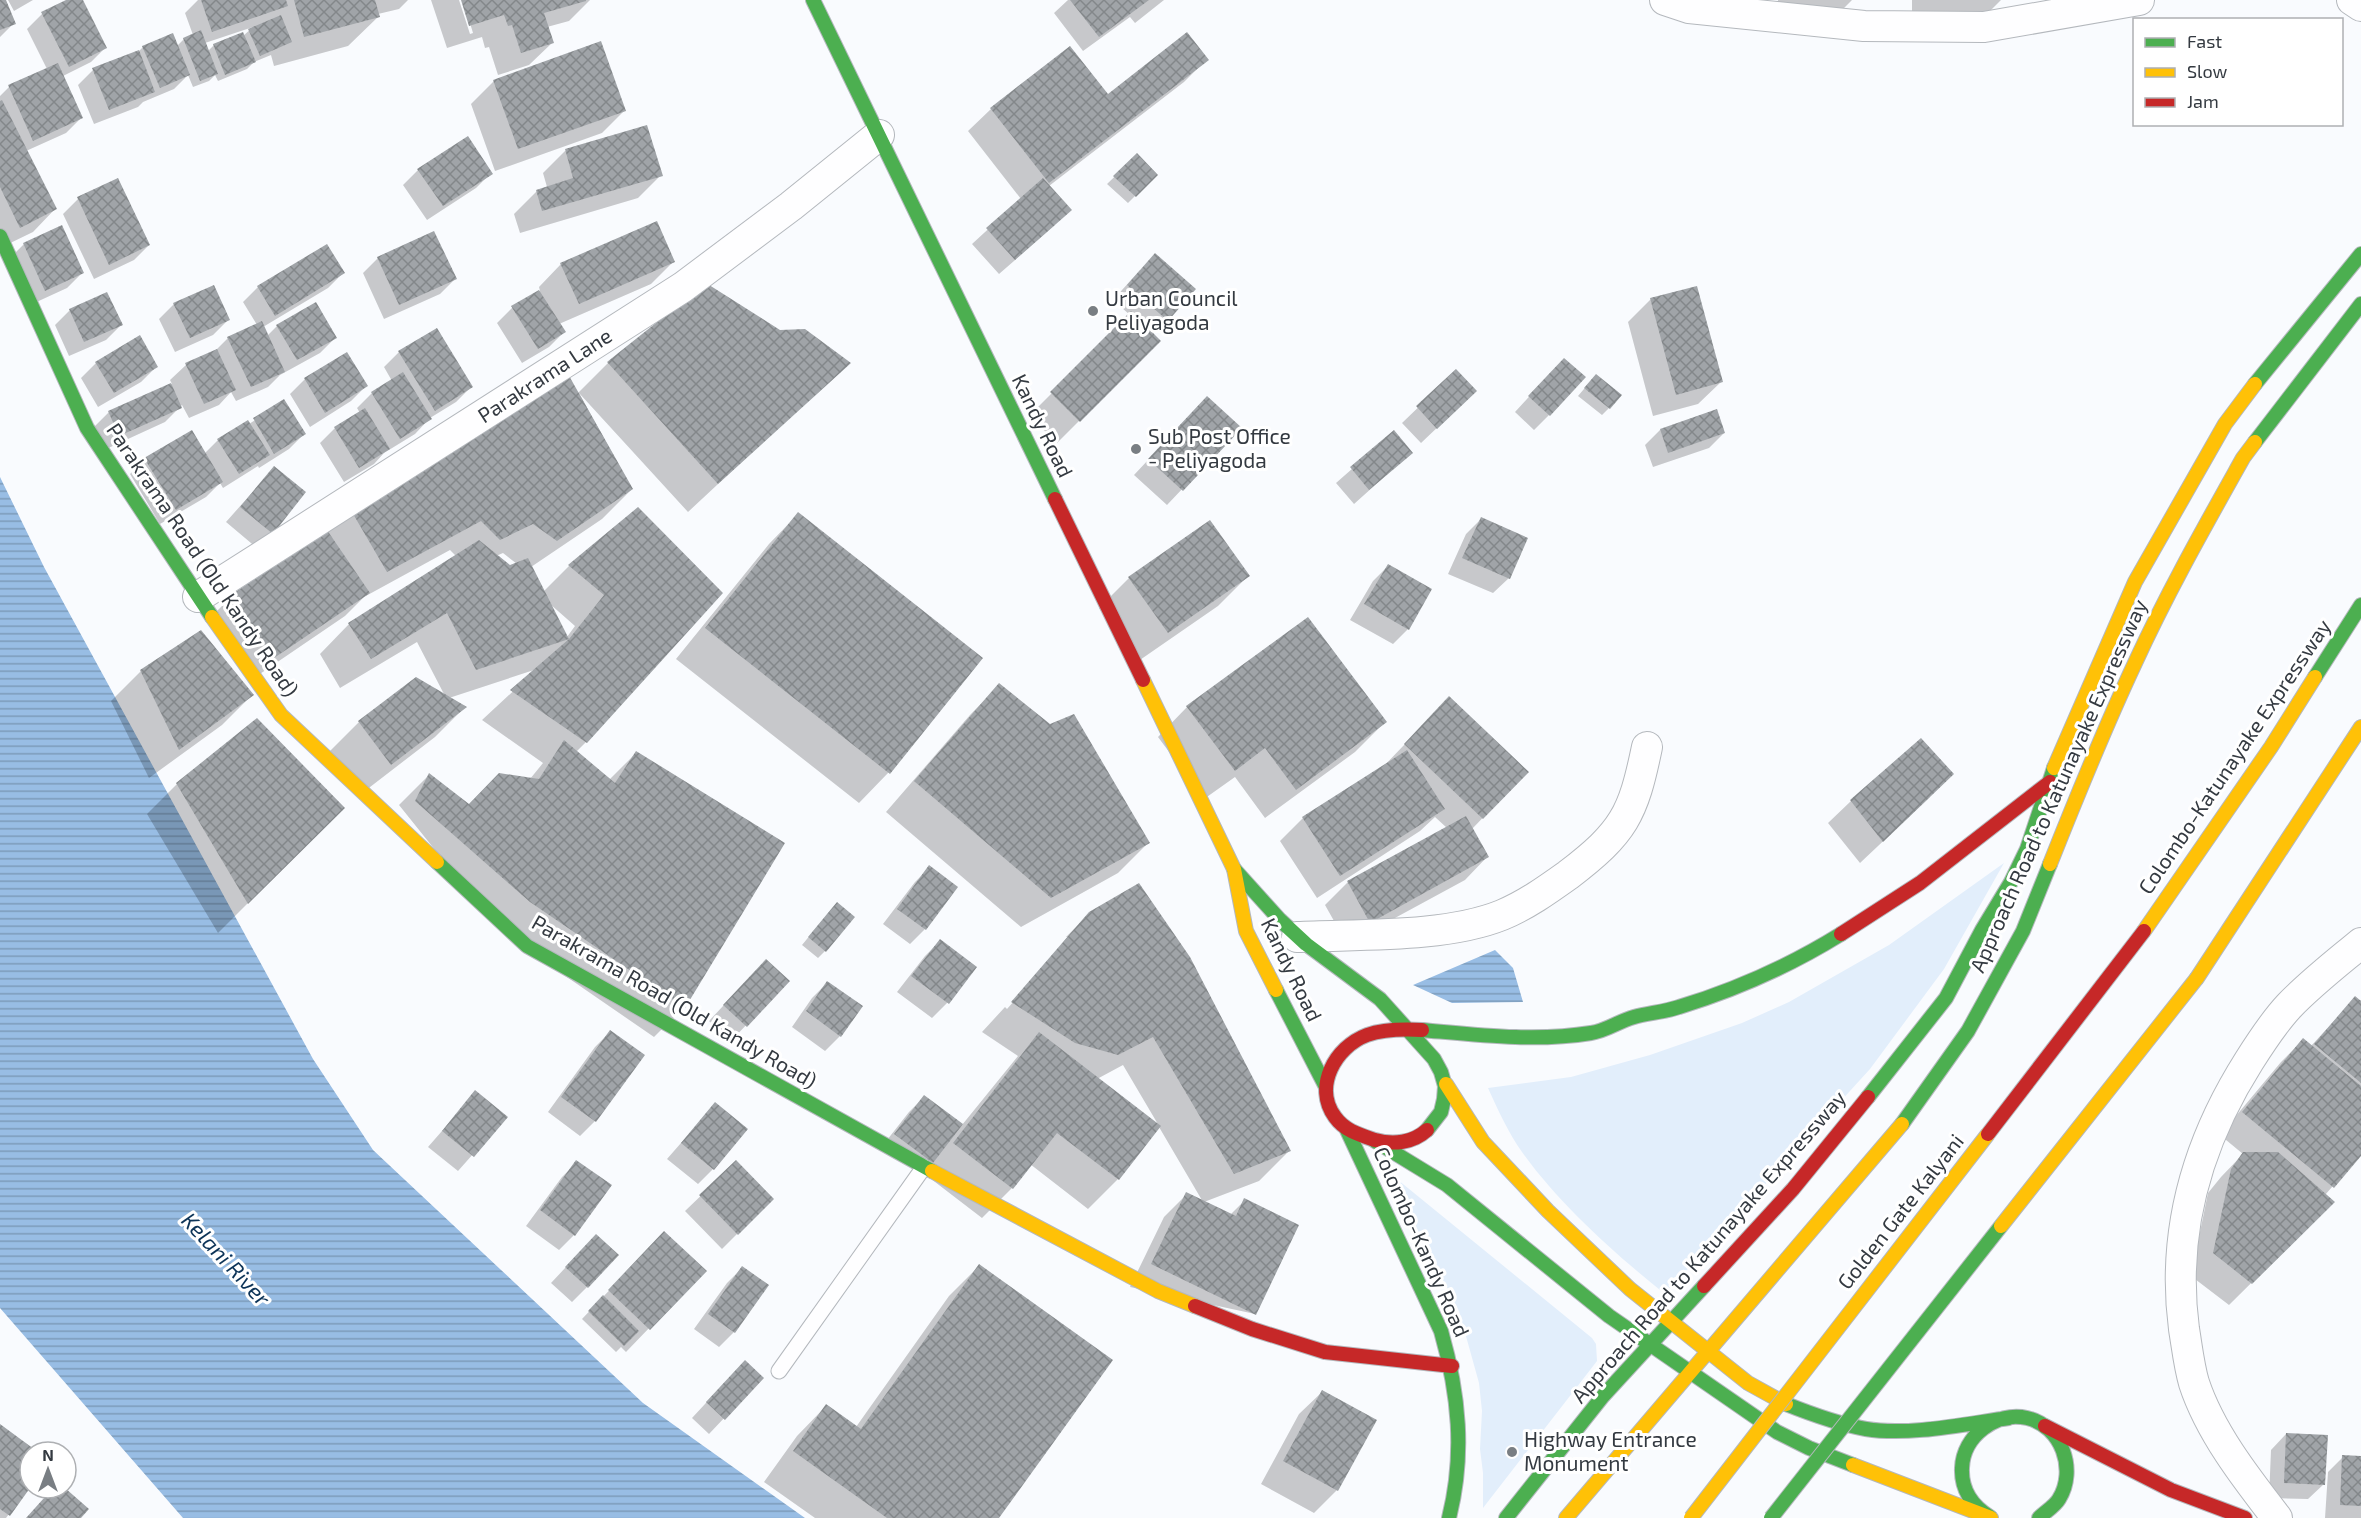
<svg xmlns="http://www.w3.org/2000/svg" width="2361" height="1518" font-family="'Exo 2',sans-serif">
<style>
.green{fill:#e2eefb}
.water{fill:url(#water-rules)}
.shadow{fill:#0003;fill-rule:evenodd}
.building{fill:url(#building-cross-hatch)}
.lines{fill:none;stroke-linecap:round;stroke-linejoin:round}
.lane-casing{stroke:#b4b8bd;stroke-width:17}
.street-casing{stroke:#b4b8bd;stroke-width:32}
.fast-casing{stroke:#b4b8bd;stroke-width:16}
.slow-casing{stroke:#b4b8bd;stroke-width:16}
.jam-casing{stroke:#b4b8bd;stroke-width:16}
.lane{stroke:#fefeff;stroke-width:15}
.street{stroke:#fefeff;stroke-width:30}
.fast{stroke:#4caf50;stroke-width:14}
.slow{stroke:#ffc107;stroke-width:14}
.jam{stroke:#c62828;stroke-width:14}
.fast-bridge-casing{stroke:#b4b8bd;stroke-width:16;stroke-linecap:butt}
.slow-bridge-casing{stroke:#b4b8bd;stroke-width:16;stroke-linecap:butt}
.jam-bridge-casing{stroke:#b4b8bd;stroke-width:16;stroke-linecap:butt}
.fast-bridge{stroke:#4caf50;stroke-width:14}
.slow-bridge{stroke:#ffc107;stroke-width:14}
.jam-bridge{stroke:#c62828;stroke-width:14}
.poi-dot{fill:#797e83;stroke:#fff;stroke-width:2}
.labels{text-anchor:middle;stroke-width:6;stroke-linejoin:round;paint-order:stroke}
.poi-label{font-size:21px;fill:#343a41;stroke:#fff;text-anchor:start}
.street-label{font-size:21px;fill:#343a41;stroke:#fff}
.water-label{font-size:22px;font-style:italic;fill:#0c3357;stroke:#fff}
</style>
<defs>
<pattern id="water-rules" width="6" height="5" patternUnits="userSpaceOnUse" patternTransform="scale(1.5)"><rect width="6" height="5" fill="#98bde4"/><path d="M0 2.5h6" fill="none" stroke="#7d9bba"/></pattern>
<pattern id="building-cross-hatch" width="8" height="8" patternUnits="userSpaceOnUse" patternTransform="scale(1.5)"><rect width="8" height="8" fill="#a0a4a8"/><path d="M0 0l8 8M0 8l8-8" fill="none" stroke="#83878a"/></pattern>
</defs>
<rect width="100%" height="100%" fill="#f9fbfe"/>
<path class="green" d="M2004,863L1944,969L1870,1069L1665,1294C1615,1254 1559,1204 1522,1152C1508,1132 1498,1110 1488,1088L1571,1077L1650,1055L1742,1023L1789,1002L1889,945Z
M1387,1171L1592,1338L1596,1344L1597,1361L1483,1508V1473L1480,1449L1482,1411L1479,1383L1459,1311Z"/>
<path class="water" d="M0,477L44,567L313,1059L373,1150L643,1403L805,1518H183L0,1308Z
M1495,950L1513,968L1523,1002L1452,1003L1413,985Z"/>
<path class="shadow" d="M0,0H5L14,23L0,37Z
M8,0H33L14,11Z
M69,0H82L106,47L91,62L63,76L81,118L66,133L26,151L55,209L33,232L0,248V96L9,87L47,69L27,29L42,14Z
M198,0H408L399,9L378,14V17L348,46L274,66L271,55L254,62L247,69L218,81L215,75L209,81L193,87L188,75L174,89L143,102L138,107L94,124L78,85L93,70L138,52L143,47L177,46L184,39L193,35L185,13ZM253,27L243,36L214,45L208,51L205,43Z
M431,0H459L470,34L473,33L463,0H590L569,21L547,27L552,43L529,65L498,75L489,47L485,48L482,37L447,48Z
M1068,0H1164L1135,23L1130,17L1083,51L1054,13Z
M1778,0H1852L1837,15L1777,10Z
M1912,0H2001L1982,19L1912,18Z
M1207,59L1184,82L1049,186L1055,225L999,274L972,244L1021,199L968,131L991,109L1107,96Z
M494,81L625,110L602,133L495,171L471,104Z
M646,127L661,175L638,198L520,233L514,214L537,191L547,187L543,173L565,151Z
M1137,155L1156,175L1128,203L1107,184Z
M418,170L491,173L476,188L427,220L403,185Z
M118,180L149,245L134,260L94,279L63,214L78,199Z
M24,244L82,273L67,288L30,305L9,259Z
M378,258L455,279L440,294L384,319L363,273Z
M674,261L651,284L559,324L564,332L549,347L522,363L497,323L512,308L540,291L539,287L561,264Z
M1140,270L1167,320L1153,334L1159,341L1057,443L1029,416L1130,315L1113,300Z
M343,273L328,288L263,327L267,336L277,326L335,338L320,353L280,375L268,387L236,401L231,392L219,405L189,418L182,405L165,422L104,450L94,427L109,412L172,384L170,380L186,365L214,352L228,338L257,325L243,302L258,287Z
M1651,299L1721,382L1698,404L1653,416L1628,322Z
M174,304L228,320L213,335L175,352L159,319Z
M70,310L121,325L106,340L69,356L55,325Z
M779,332L848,363L688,512L579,393L632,489L602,519L531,567L543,592L569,566L638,509L586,742L576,752L609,780L636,753L783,843L684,1007L654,1037L500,931L399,805L429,775L469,805L530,779L543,763L482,720L537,669L449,698L464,708L435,737L361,794L329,752L359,722L445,696L417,642L340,688L320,654L349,624L456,556L450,550L364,597L345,616L251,680L209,619L232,596L326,533L350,508L577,394L608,363ZM503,553L517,564L509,566L496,556ZM550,604L575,626L567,637Z
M399,352L471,387L456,402L430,418L415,434L384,453L374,464L344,482L320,443L335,428L360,413L357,408L372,393L392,381L384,367Z
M96,363L156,367L141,382L98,407L81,378Z
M1456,371L1460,406L1421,443L1402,423Z
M1549,375V415L1534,430L1515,412Z
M305,379L366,386L351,401L310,427L290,394Z
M1589,383L1609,408L1602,415L1578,396Z
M284,401L304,434L289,449L259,468L258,466L223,488L220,483L206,497L160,524L130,474L145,459L204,454L218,440L248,422L249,424Z
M1192,413L1240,428L1167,505L1134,475Z
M1660,430L1724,433L1709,448L1653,467L1645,445Z
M1394,432L1411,453L1354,504L1336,483Z
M274,468L272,533L257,548L226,522Z
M798,514L981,658L888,773L859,803L676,659L769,544Z
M1481,519L1509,578L1493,593L1448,574L1466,534Z
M1388,566L1408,629L1393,644L1350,620L1373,581Z
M1248,576L1218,606L1137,662L1099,608L1129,578Z
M141,671L252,695L222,725L149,778L111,701Z
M999,685L1148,843L1118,873L1021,927L886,812L970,715Z
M1187,707L1385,722L1355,752L1265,818L1235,777L1204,799L1158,737Z
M1427,721L1527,772L1472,829L1487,857L1465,880L1347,944L1325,905L1348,882L1447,828L1435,817L1420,831L1317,898L1280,841L1303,818L1382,768Z
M177,784L343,808L218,933L147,814Z
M1930,797L1860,863L1828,823L1851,801Z
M930,867L956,888L925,929L910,944L883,924L915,882Z
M830,911L825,951L818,958L802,945Z
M1090,913L1289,1151L1259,1181L1204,1202L1230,1215L1245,1200L1255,1314L1130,1287L1164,1217L1187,1194L1203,1202L1159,1127L1118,1179L1088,1209L1030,1164L1012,1188L982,1218L922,1172L880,1149L909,1112L924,1097L962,1125L1018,1056L982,1032L1005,1007L1007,1009L1070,937H1066ZM1123,1065L1159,1126L1097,1079Z
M940,941L975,967L947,1003L932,1018L897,992L925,956Z
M751,976L788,981L731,1041L709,1021Z
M827,983L840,1036L825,1051L792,1027L812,998Z
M2355,998L2359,1001L2361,1000V1154L2325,1195L2333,1202L2229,1305L2191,1276L2208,1193L2221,1177L2243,1154L2220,1135L2281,1062L2303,1040L2311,1046Z
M610,1032L595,1121L580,1136L548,1112L595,1047Z
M476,1092L506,1117L458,1171L428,1147Z
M715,1104L713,1169L698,1184L667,1159Z
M577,1162L574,1235L559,1250L526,1226L562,1177Z
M736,1162L772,1199L722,1249L685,1211Z
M581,1251L587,1287L572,1302L551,1283Z
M642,1256L704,1271L626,1352L621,1347L616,1352L582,1319Z
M979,1266L997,1518H815L764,1482L797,1436L826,1406L856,1427L949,1296Z
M742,1268L734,1332L719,1347L694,1329L727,1283Z
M730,1377L762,1378L709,1434L692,1418Z
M1322,1392L1337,1490L1314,1513L1261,1484L1299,1414Z
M0,1426L36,1452H30V1486L6,1518H0Z
M2286,1434L2324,1484L2308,1499L2269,1498L2271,1450Z
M2343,1457L2361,1458V1518H2325L2328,1472Z"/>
<path class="building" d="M0,0H6L16,24L0,30Z
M66,0H83L107,48L69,67L41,12Z
M201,0H286L288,6L212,32Z
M294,0H375L380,17L304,37Z
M461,0H586V1L544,13L554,43L521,53L512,25L508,26L504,15L469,26Z
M1070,0H1149L1099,37Z
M281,15L292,42L260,56L248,29Z
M201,30L218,74L200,81L183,38Z
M243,32L256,62L225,75L213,44Z
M1187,32L1209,60L1049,183L990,108L1070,46L1108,94Z
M173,33L190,75L160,88L142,46Z
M601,41L626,111L518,149L493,80Z
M139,50L155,92L109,110L92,68Z
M58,63L83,118L33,141L8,85Z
M2,100L57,209L20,228L0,187V101Z
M647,125L663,176L542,211L536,190L573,178L565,149Z
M468,136L493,174L443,206L417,169Z
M1137,153L1158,175L1136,197L1113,176Z
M118,178L150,245L109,265L77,197Z
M1043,178L1072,210L1015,260L986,228Z
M657,221L675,262L579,304L560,263Z
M62,225L84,273L45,291L23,243Z
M434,231L457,279L399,305L377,257Z
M327,244L345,273L275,316L257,286Z
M1155,253L1196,289L1168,321L1127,285Z
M706,283L780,330L805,329L851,363L718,484L607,362Z
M214,285L230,320L190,338L173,303Z
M1697,286L1723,382L1676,395L1650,298Z
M539,290L566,332L538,349L511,306Z
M107,292L123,325L84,342L69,309Z
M316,302L337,338L297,360L276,325Z
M1131,311L1161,341L1080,422L1050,392Z
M262,321L285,372L251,387L227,337Z
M437,328L473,387L435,411L398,351Z
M140,335L158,367L114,393L95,362Z
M217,349L236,390L204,404L185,363Z
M347,352L368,386L325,413L304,378Z
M1564,358L1586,377L1550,416L1528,396Z
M1456,369L1477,391L1437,429L1416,406Z
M403,372L432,419L400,439L371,392Z
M568,374L633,489L557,541L533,524L500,540L481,521L387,572L349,507Z
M1596,374L1622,395L1610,409L1584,388Z
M171,383L182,408L119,436L108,411Z
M1207,396L1242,428L1183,491L1148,459Z
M284,399L306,434L274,454L253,418Z
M365,408L390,449L359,468L334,427Z
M1717,409L1725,433L1668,453L1660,429Z
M248,420L270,455L239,474L217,439Z
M192,430L223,482L176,510L144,458Z
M1394,430L1413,453L1369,490L1350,467Z
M274,466L306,492L273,534L240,507Z
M638,507L723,593L587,743L510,690L569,639L476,670L447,613L371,659L348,623L479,540L510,565L528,558L569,639L604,595L568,565Z
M798,512L983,658L890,774L705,628Z
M1481,517L1528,538L1510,579L1462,558Z
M1210,520L1250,576L1168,633L1128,577Z
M327,530L370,593L274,658L231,595Z
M1388,564L1432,589L1409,630L1364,604Z
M1308,617L1387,722L1296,790L1265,748L1235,771L1186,706Z
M201,630L254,695L179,750L140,670Z
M416,677L467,707L391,765L358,721Z
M999,683L1050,724L1074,714L1150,843L1051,898L914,781Z
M1449,696L1529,772L1483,819L1404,744Z
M257,718L345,808L248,904L176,783Z
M1921,738L1954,774L1883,842L1850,800Z
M564,740L615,783L636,751L785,843L685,1008L530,902L415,801L429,773L469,804L499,773L539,779Z
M1407,750L1445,809L1340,876L1302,817Z
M1466,816L1489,857L1370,923L1347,881Z
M929,865L958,887L926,930L897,909Z
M1139,883L1190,957L1291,1151L1234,1174L1153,1037L1118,1055L1075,1043L1011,1002L1089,912Z
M837,902L855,917L826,952L808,937Z
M940,939L977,967L949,1004L911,976Z
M766,959L790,981L747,1027L723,1005Z
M827,981L863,1006L841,1037L806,1011Z
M2355,996L2361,1001V1083L2314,1044Z
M610,1030L645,1055L596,1122L561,1097Z
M1039,1032L1161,1126L1119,1180L1057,1133L1013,1189L953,1143Z
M2303,1038L2361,1086V1156L2334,1188L2242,1112Z
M475,1090L508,1117L474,1157L442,1131Z
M924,1095L963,1124L933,1163L894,1134Z
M715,1102L748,1129L714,1170L681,1143Z
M2243,1152H2278L2335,1202L2252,1284L2213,1253L2231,1169Z
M576,1160L612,1185L575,1236L540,1210Z
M736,1160L774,1199L738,1235L699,1195Z
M1186,1192L1236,1216L1244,1198L1299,1225L1256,1315L1151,1264Z
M664,1231L707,1271L650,1330L608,1290Z
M596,1234L619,1255L588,1288L565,1267Z
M979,1264L1113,1360L999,1518H887L793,1451L826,1404L861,1429Z
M742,1266L769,1285L735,1333L708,1314Z
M603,1295L639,1331L624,1346L588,1311Z
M745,1360L764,1378L725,1420L706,1402Z
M1322,1390L1377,1420L1338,1491L1283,1461Z
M0,1424L38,1452H30V1488L10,1516L0,1509Z
M2286,1433L2328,1435L2325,1485L2284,1483Z
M2342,1455L2361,1456V1506L2340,1505Z
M53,1488H65L89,1509L81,1518H26Z"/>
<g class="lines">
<g class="lane-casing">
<path id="lane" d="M779,1371L924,1167"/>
</g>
<g class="street-casing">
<path id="street" d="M1665,0L1689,8L1864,26L1984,27L2139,0
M2352,0L2361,6
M198,597L683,287L791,206L879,135
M1297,937C1359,934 1445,938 1502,915C1526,905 1547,890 1568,875C1624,832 1633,815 1647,747
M2277,1518C2246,1478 2210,1432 2194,1383C2189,1366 2187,1347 2184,1329C2171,1231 2197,1143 2249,1061C2261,1042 2274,1022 2289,1006C2311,983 2337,963 2361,943"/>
</g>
<g class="fast-casing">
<path id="fast" d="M813,0L1055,499
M0,236L87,428L212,617
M2255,384L2361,254
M2255,442L2361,304
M2315,677L2361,605
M437,862L527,946L932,1171
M1234,869L1280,920L1306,944L1380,999L1434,1059L1441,1072L1445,1086L1444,1099L1441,1112L1427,1130
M1276,990L1325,1085
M1422,1030C1478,1035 1535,1042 1591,1033C1606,1031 1619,1021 1634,1017C1649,1013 1664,1012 1679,1007C1735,990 1791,965 1841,934
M1868,1097L1946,998L1982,930L2011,882L2027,849L2054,768
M1902,1124L1968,1031L2023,931L2050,864
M1346,1128L1441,1331C1459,1394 1465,1454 1449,1518
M1375,1141L1447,1185L1609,1316L1777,1432L1809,1448L1853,1465
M1786,1404C1811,1414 1838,1424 1866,1429C1909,1436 1965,1424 2009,1418
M1990,1517C1972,1506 1961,1489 1962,1468C1963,1436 1996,1411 2027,1418C2062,1426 2077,1470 2059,1499C2055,1506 2045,1512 2039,1518
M1506,1518L1603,1396L1704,1286"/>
</g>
<g class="slow-casing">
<path id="slow" d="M212,617L281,715L437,862
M1143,680L1234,869L1246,931L1276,990
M2054,768L2135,582L2225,424L2255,384
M2050,864C2077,796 2104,729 2135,663C2167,593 2205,526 2243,458L2255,442
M2144,931L2271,747L2315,677
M2197,978L2361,727
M1446,1084L1483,1142L1548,1211L1630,1289L1748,1383L1786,1404
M932,1171L1158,1291L1195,1306
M1853,1465L1991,1518
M1566,1518L1902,1124"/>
</g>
<g class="jam-casing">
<path id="jam" d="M1055,499L1143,680
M1841,934L1920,883L2050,782
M1422,1030C1404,1029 1384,1029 1367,1035C1335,1047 1313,1087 1335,1117C1345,1131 1360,1135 1375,1140C1393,1145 1413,1143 1427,1130
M1704,1286L1793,1189L1868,1097
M1195,1306L1252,1329L1325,1352L1452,1366
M2045,1426L2171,1490L2245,1518"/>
</g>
<use href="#lane" class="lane"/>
<use href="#street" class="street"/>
<use href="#fast" class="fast"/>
<use href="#slow" class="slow"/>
<use href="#jam" class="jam"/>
<g class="fast-bridge-casing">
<path id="fast-bridge" d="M1771,1518L2001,1226"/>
</g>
<g class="slow-bridge-casing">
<path id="slow-bridge" d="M2001,1226L2197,978
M1691,1518L1988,1134"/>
</g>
<g class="jam-bridge-casing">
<path id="jam-bridge" d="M1988,1134L2144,931"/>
</g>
<use href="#fast-bridge" class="fast-bridge"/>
<use href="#slow-bridge" class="slow-bridge"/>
<use href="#jam-bridge" class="jam-bridge"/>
</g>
<g class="poi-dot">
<circle cx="1093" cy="311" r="6"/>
<circle cx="1136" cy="449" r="6"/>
<circle cx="1512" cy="1452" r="6"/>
</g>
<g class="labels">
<g class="poi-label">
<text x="1105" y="306">Urban Council<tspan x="1105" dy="24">Peliyagoda</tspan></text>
<text x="1148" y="444">Sub Post Office<tspan x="1148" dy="24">- Peliyagoda</tspan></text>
<text x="1524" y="1447">Highway Entrance<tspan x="1524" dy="24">Monument</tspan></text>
</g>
<g class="street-label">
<text transform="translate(545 376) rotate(-33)" y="7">Parakrama Lane</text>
<text transform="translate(1042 426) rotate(64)" y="7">Kandy Road</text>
<text transform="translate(202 560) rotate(56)" y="7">Parakrama Road (Old Kandy Road)</text>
<text transform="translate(2235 757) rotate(-56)" y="7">Colombo-Katunayake Expressway</text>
<text transform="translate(2059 786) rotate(-66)" y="7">Approach Road to Katunayake Expressway</text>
<text transform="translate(1291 970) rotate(64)" y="7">Kandy Road</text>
<text transform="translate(674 1002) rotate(30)" y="7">Parakrama Road (Old Kandy Road)</text>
<text transform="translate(1901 1212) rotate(-52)" y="7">Golden Gate Kalyani</text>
<text transform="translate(1421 1242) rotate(66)" y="7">Colombo-Kandy Road</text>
<text transform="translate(1709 1247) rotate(-49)" y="7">Approach Road to Katunayake Expressway</text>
</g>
<g class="water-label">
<text transform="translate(226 1259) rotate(47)" y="8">Kelani River</text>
</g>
</g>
<rect x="2133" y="18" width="210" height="108" fill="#ffffff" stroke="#aeb0b3" stroke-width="1.5"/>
<rect x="2145" y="38" width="30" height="9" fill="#4caf50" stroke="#aeb0b3" stroke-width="1.5"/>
<text x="2187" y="48" font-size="18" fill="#343a41">Fast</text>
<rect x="2145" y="68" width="30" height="9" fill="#ffc107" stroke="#aeb0b3" stroke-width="1.5"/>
<text x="2187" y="78" font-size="18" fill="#343a41">Slow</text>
<rect x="2145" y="98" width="30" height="9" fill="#c62828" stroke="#aeb0b3" stroke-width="1.5"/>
<text x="2187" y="108" font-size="18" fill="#343a41">Jam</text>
<g transform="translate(48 1470)"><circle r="28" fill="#ffffff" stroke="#aeb0b3" stroke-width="1.5"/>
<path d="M0-4.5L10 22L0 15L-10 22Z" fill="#797e83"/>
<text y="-9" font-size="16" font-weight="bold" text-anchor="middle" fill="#343a41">N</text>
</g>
</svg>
